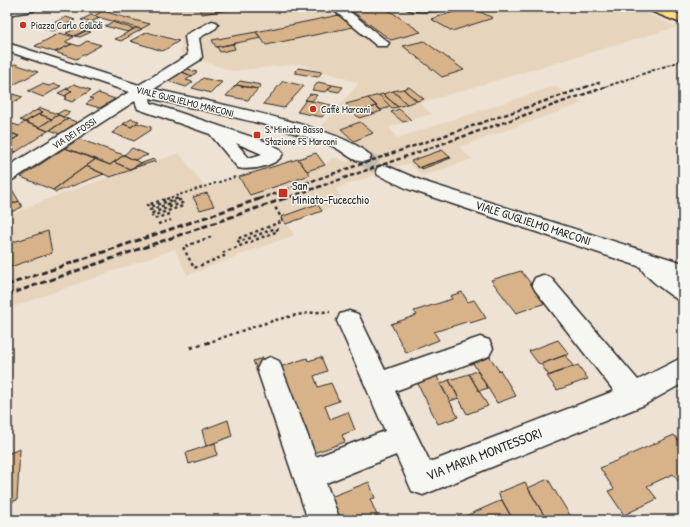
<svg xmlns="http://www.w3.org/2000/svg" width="690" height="527" font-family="'Patrick Hand',sans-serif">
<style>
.built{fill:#e7d4bd}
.building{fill:#d8b38a;stroke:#2b2b2b}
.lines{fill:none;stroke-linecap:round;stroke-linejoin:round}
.minor-tunnel{stroke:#c6bdb1;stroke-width:17;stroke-dasharray:17 8;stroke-linecap:butt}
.minor-casing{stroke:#2b2b2b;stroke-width:3}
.major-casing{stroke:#2b2b2b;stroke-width:3}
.path-far2{stroke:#2b2b2b;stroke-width:2;stroke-dasharray:2.5 2.5;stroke-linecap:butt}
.path-far1{stroke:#2b2b2b;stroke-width:2.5;stroke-dasharray:3 3;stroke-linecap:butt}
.path{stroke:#2b2b2b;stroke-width:3;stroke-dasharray:4 4;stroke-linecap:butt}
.minor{fill:#f6f6f2;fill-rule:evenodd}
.major{fill:#ffdf80;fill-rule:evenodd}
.rail-far2{stroke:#2b2b2b;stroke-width:2;stroke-dasharray:3.5 2;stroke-linecap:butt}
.rail-far1{stroke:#2b2b2b;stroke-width:2.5;stroke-dasharray:4.5 2.5;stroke-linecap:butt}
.rail{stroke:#2b2b2b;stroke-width:3;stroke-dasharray:6 3;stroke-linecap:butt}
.poi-dot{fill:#c8321e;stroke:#f6f6f2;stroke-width:1.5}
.labels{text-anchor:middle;stroke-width:3;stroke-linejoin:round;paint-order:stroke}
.far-poi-label{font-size:10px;fill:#2b2b2b;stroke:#f6f6f2;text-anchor:start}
.far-street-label{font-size:10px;fill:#2b2b2b;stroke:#f6f6f2}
.poi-label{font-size:12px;fill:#2b2b2b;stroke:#f6f6f2;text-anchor:start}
.street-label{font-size:12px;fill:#2b2b2b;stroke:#f6f6f2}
.near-street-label{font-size:14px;fill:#2b2b2b;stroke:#f6f6f2}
</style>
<rect width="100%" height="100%" fill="#ede2d3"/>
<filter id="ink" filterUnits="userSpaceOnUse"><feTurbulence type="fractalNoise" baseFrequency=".025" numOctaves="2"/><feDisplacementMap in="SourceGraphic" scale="8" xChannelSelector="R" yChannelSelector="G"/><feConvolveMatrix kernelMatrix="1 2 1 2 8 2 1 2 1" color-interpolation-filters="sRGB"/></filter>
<g filter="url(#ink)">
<path class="built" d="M87,7H632L677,27L420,103L432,114L389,127L397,138L555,86L583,103L459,147L472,159L422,176L409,163L335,189L346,202L287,223L294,235L187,275L175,249L7,309V216L53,197L179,153L206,188L239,177L250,195L310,175L307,171L325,165L333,157L347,162L369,155L362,148L320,128L359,83L300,64L232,71L180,53L182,40L78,11Z"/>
<path class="building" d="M198,7H226L228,10L202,14Z
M346,7H384L421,32L391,40Z
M470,7L493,18L452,31L431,19Z
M103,11L130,19L150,24L141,29L94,16Z
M91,15L100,18L90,22L81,20Z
M339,15L353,27L266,45L256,32Z
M66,17L75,20L60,27L51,24Z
M92,22L97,24L74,36L66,33Z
M112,22L118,24L134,29L128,32L105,26Z
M51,24L60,27L53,31L43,28Z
M136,28L142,29L121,41L115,39Z
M86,31L91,32L80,37L75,36Z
M147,32L179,41L163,51L130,41Z
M256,32L261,38L216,47L212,40Z
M60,33L74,37L65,42L72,44L55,52L35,46Z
M87,41L101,45L76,59L55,52L72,44L79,46Z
M424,41L464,70L442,77L403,46Z
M233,44L235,49L220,52L217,47Z
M15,64L38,72L13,85L7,83V68Z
M298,68L322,72L318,77L295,73Z
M188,69L197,72L192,76L182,72Z
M182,72L192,76L186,80L193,82L186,87L168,81Z
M203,78L215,81L222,82L211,93L192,88Z
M240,81L261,85L258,89L236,85Z
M283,81L304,86L284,108L263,104Z
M318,82L332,85L326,92L312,90Z
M42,84L49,86L54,84L61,86L43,97L28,91Z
M74,84L91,90L72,102L64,99L67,97L65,96L72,91L66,89Z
M236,85L258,89L248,100L226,96Z
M332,85L343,87L339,92L328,90Z
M409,87L424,99L417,101L403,89Z
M66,89L72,91L65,96L58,93Z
M403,89L417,101L407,104L393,91Z
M393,91L407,104L398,107L383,94Z
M98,93L115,99L100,108L86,104L93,99L90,98Z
M12,94L23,97L12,103L7,101V96Z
M310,94L317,95L312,101L305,100Z
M383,94L398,107L392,108L379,95Z
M379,95L391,107L380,110L368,98Z
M368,98L377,106L354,113L346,104Z
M306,100L312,101L331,105L322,117L297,112Z
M377,106L382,111L359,118L354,113Z
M41,108L57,114L58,115L52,119L39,114L43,112L37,110Z
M399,109L407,116L411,120L403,122L391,112Z
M37,110L43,112L25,122L20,120Z
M64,110L70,112L63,117L57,114Z
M39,114L52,119L39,127L25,122Z
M58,115L68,119L48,131L39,127Z
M68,119L77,122L60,134L50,130Z
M131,119L139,121L131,127L123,124Z
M25,122L48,131L16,152L7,148V143L19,136L7,132V128L13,124L19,126Z
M360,122L373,133L354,141L341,129Z
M137,123L151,127V130L134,141L112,133L124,124L131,127Z
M14,134L19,136L7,143V139Z
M79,139L118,153L124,155L110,165L65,148Z
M8,148L16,152L7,157V149Z
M65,148L96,159L53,190L21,177Z
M132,148L148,155L134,160L124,155Z
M442,150L450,157L419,168L411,161Z
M316,153L325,165L307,171L298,159Z
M124,155L134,160L142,163L130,169L114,162Z
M450,157L451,158L422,169L420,167Z
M96,159L110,165L114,162L131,170L110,177L86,166Z
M154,159L156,161L130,169L142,163Z
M298,159L310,175L250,195L239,177Z
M86,166L104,174L56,192L53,190Z
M10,186L19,201L7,206V187Z
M207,193L214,206L200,210L193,197Z
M19,201L22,207L7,214V206Z
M317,204L322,211L286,224L281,217Z
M48,231L52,253L7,268V244Z
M521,271L546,303L516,313L491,280Z
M462,292L468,302L474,300L486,318L470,323L469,321L434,332L439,340L406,353L391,324L417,315L414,311L452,299L450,296Z
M558,340L569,354L541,364L538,363L529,351Z
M565,355L573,366L549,376L541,364Z
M321,357L327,371L314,376L318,387L331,383L339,401L325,406L330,419L348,412L355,430L342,435L345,442L314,453L305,425L300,427L280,367L307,358L308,361Z
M490,357L499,371L500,370L516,396L497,403L473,363Z
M263,358L267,368L258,372L253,361Z
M578,365L588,379L557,390L547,376Z
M477,371L488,388L479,391L469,374Z
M469,374L488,406L467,414L449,380Z
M436,375L458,417L438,424L417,382Z
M449,380L459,398L450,401L440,384Z
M228,420L232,436L206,446L202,430Z
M674,435L683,446V487L673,474L647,486L657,499L624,515L608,491L614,489L600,468Z
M215,443L217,455L189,464L186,453Z
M20,449L17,500L7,503V454Z
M548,479L558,496L573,520H537L545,517L528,488Z
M369,482L375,498L370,499L379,520H339L328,498Z
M525,482L528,488L545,517L537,520H513L498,493Z
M502,500L513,520H456L477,511Z"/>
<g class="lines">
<path class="minor-tunnel" d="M362,157L385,171"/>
<g class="minor-casing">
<path id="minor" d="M7,7H39L33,11L7,15Z
M330,7H344L389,43L387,46H377Z
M405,7H445C441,13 409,13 405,7Z
M212,21L216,22L218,25L216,28L199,38L202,57L200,60L154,89C194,99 351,128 371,157L368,161C355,164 347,154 336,148C329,144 321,141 313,139C260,121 204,111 150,98L151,103L267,142L280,149L283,153C279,166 250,171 238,168L210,134L138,109L135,101L14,179L7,181V167L129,92L7,51V43L139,85L188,55L185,37L187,34ZM236,143L262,154L249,158Z
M385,165L422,181L683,263V302C674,299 641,274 641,267L408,189L378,175L376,171L378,167Z
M543,275L551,278L638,380L683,357V383L644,405L423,495L412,491L396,455L326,483L340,520H308L257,369L261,361L270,357L279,361L316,457L385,431L337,321L340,314L349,311L358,314L385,370L480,337L489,340L493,348L489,356L395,391L430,462L614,391L535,290L532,284L535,278Z"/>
</g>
<g class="major-casing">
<path id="major" d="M646,7H662L683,16V24L648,10Z"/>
</g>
<path class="path-far2" d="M166,199L235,177
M176,199H179"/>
<path class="path-far1" d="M169,214L154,219L152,216L183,206L182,203L152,213L150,210L180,200L179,198L149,207L147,205L169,198
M158,224L171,220
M211,237L183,247L194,268L224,256L222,253L278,231L276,228L239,242L237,239L283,221L275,207
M207,343C242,331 294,310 330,312"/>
<path class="path" d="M190,348L210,342"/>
<use href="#minor" class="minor"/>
<use href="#major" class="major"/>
<path class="rail-far2" d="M586,87L601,82
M605,87L683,60"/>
<path class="rail-far1" d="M259,199L589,86
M284,199L608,86"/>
<path class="rail" d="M7,285L262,198
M7,295L286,198"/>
</g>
</g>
<g class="poi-dot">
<circle cx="23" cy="25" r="4"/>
<circle cx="313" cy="109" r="4"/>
<rect x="253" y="131" width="8" height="8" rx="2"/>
<rect x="278" y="188" width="10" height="10" rx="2"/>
</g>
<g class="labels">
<g class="far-poi-label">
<text x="31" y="29">Piazza Carlo Collodi</text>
<text x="321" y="113">Caffè Marconi</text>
<text x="265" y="133">S. Miniato Basso<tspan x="265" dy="12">Stazione FS Marconi</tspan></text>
</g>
<g class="far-street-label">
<text transform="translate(185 101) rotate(14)" y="4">VIALE GUGLIELMO MARCONI</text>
<text transform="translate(74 133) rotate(-32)" y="4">VIA DEI FOSSI</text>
</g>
<g class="poi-label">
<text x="292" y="190">San<tspan x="292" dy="14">Miniato-Fucecchio</tspan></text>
</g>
<g class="street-label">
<text transform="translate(533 223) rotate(18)" y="4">VIALE GUGLIELMO MARCONI</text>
</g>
<g class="near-street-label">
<text transform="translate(484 454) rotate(-21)" y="5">VIA MARIA MONTESSORI</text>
</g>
</g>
<rect width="690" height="527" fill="none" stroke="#f6f6f2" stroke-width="24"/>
<rect x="12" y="12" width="666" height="503" fill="none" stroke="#2b2b2b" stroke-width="1.5" filter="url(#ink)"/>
</svg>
